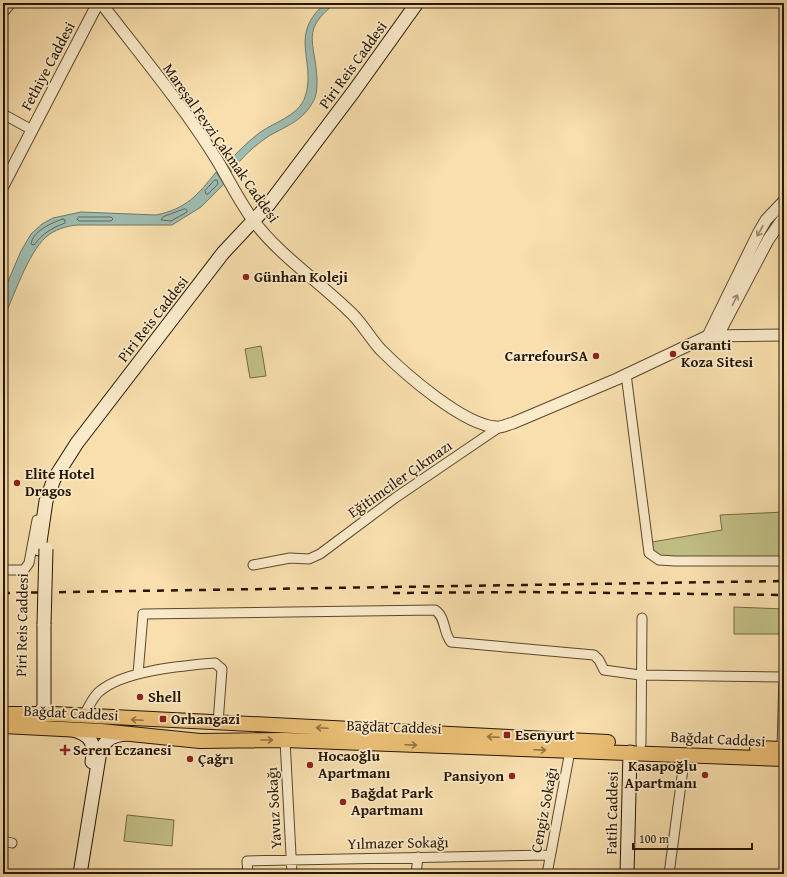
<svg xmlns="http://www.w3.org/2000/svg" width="787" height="877" font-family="'Gentium Book Plus',serif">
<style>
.green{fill:#c2c086;stroke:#746a43}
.water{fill:#9fbcb1;stroke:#6e796a}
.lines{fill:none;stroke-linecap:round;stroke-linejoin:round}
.shore{stroke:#626858;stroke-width:1}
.minor-casing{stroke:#5a482b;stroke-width:11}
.tertiary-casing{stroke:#5a482b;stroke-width:13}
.secondary-casing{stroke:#251500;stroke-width:15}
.primary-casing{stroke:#251500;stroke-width:16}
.minor{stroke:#faeaca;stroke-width:9}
.tertiary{stroke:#faeaca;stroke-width:11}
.secondary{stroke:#faeaca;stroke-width:13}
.primary{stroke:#ecc076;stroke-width:14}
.rail{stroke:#251500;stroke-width:2.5;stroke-dasharray:7 7;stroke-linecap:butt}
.secondary-bridge-casing{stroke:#251500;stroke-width:15;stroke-linecap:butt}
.secondary-bridge{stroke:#faeaca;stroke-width:13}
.oneway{stroke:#9a8a6f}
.oneway2{stroke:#927341}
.poi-dot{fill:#8f2418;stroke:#faeaca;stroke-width:1.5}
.labels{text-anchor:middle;stroke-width:3.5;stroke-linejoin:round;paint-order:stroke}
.street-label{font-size:15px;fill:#251500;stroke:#faeaca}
.poi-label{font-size:15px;font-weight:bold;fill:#251500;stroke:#faeaca;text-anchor:start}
</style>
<rect width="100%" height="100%" fill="#f8dfad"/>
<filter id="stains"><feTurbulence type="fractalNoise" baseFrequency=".005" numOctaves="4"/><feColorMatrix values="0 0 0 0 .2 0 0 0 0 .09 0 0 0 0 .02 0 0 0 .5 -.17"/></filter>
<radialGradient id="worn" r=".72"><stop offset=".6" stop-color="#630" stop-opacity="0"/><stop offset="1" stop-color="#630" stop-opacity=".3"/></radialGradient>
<path class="green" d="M261,346L266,376L250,378L245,349Z
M784,512V558H663C655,554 652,552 652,542L722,530L720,515Z
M734,607L784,609V634H734Z
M127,815L174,820L172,846L124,841Z"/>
<path class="water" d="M326,3H336C300,30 315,41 317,79C317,86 317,94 314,100C303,121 288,125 269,136C254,146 242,157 231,172L227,163C237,153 246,143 258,134C273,122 298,117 305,97C317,61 287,35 326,3Z
M216,172L224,184L201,207L172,225H77C66,226 54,230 46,237C28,253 13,298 3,320V293L21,251L31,234L42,224L53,218L81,212L156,215C186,209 198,195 216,172Z"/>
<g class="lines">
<path class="shore" d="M215,180H217L218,184L208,194H206L205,191Z
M185,209L187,210V212L171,221L161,220L163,217Z
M79,217H111L113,219L111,221H79L77,219Z
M63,219L65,220V223C52,228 43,233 34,245L31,244C33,231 51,223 63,219Z"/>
<g class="minor-casing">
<path id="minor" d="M3,13L11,3
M3,114L32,130
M626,374L649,553L659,560L675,561H784
M253,565L290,558L309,559L320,554L395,498L498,428
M3,570H24L29,563L37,520
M138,674L143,614L435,610C446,617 443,633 451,642L594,655L599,660L604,670L640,675L784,677
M83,716C88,709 93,696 100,691C125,670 183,666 215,663L222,669L218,723
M285,740L292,874
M641,744L642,618
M782,749L784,677
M3,841L12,843
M248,874L247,861L550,855
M416,874L418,857
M547,874L570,751
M669,874L685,754"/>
</g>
<g class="tertiary-casing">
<path id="tertiary" d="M101,3C140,54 183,105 217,160C229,180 239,201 253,220C277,253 318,281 348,310C361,321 369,337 381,350C404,373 463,425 496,427C501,428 508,424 513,423L617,379L708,336L784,335
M3,186L98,3
M718,335L768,240L784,217
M708,336L759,232L766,220L784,201"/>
</g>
<g class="secondary-casing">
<path id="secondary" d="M39,549L46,501L54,479L77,443L223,253L269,204L354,91L417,3
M34,721L44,707V624
M73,730C92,735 95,744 92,762
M80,874L100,751C106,739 113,735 126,734
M627,874L630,752"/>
</g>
<g class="primary-casing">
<path id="primary" d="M3,714H54L608,742
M3,726L101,731L200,741L285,740L784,759
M757,748L784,749"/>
</g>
<use href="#minor" class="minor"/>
<use href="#tertiary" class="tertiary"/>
<use href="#secondary" class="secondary"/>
<use href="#primary" class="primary"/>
<path class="rail" d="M3,593L784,581
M393,593L529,592L784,595"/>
<g class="secondary-bridge-casing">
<path id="secondary-bridge" d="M44,624L46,549"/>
</g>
<use href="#secondary-bridge" class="secondary-bridge"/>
</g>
<defs><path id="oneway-shaft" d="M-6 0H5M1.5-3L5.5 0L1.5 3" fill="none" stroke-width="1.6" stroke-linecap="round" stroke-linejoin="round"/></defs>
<g class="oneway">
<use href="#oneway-shaft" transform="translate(760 231) rotate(119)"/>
<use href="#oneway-shaft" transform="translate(735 300) rotate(-64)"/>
</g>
<g class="oneway2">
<use href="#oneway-shaft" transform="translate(137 720) rotate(-177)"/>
<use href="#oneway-shaft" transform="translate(322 728) rotate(-177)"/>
<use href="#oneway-shaft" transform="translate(493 737) rotate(-177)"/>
<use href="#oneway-shaft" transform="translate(267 740)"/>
<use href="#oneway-shaft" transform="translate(411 745) rotate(2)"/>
<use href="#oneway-shaft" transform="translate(540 750) rotate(2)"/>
</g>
<g class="poi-dot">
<circle cx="246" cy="277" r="4"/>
<circle cx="673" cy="354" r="4"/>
<circle cx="596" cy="356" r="4"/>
<circle cx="17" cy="483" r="4"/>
<circle cx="140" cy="697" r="4"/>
<rect x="159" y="715" width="8" height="8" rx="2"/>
<rect x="503" y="731" width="8" height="8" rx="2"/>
<path d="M63 744h4v4h4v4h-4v4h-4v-4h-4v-4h4z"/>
<circle cx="190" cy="759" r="4"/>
<circle cx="310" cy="765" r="4"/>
<circle cx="705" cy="775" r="4"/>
<circle cx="512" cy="776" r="4"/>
<circle cx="343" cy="802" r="4"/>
</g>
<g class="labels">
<g class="street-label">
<text transform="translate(353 65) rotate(-54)" y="5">Piri Reis Caddesi</text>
<text transform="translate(48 66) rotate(-62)" y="5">Fethiye Caddesi</text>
<text transform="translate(221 143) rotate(55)" y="5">Mareşal Fevzi Çakmak Caddesi</text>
<text transform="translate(153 319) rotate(-52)" y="5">Piri Reis Caddesi</text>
<text transform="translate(400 479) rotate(-35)" y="5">Eğitimciler Çıkmazı</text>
<text transform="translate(22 625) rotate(-89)" y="5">Piri Reis Caddesi</text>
<text transform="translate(71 713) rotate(3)" y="5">Bağdat Caddesi</text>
<text transform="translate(394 727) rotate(2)" y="5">Bağdat Caddesi</text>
<text transform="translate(718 739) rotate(3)" y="5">Bağdat Caddesi</text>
<text transform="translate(274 808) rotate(-93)" y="5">Yavuz Sokağı</text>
<text transform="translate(544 810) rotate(-79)" y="5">Cengiz Sokağı</text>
<text transform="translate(612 813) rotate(-89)" y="5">Fatih Caddesi</text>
<text transform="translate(398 843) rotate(-1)" y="5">Yılmazer Sokağı</text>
</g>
<g class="poi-label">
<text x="254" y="282">Günhan Koleji</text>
<text x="681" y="350">Garanti<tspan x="681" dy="17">Koza Sitesi</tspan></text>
<text x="588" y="361" text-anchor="end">CarrefourSA</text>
<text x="25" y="479">Elite Hotel<tspan x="25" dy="17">Dragos</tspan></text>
<text x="148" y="702">Shell</text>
<text x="171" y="724">Orhangazi</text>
<text x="515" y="740">Esenyurt</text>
<text x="73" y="755">Seren Eczanesi</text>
<text x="318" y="761">Hocaoğlu<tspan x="318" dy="17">Apartmanı</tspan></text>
<text x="198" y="764">Çağrı</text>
<text x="697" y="771" text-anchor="end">Kasapoğlu<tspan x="697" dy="17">Apartmanı</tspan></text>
<text x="504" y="781" text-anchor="end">Pansiyon</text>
<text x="351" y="798">Bağdat Park<tspan x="351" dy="17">Apartmanı</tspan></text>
</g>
</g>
<rect width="787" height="877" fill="none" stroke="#f8dfad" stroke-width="16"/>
<rect x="4" y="4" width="779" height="869" fill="none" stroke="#251500" stroke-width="2"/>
<rect x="8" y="8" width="771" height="861" fill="none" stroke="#251500"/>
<path d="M633 843v6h119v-6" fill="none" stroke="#251500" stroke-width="2"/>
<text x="639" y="843" font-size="12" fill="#251500" stroke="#faeaca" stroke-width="3" paint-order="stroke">100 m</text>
<rect width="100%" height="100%" filter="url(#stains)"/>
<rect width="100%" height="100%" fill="url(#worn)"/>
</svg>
